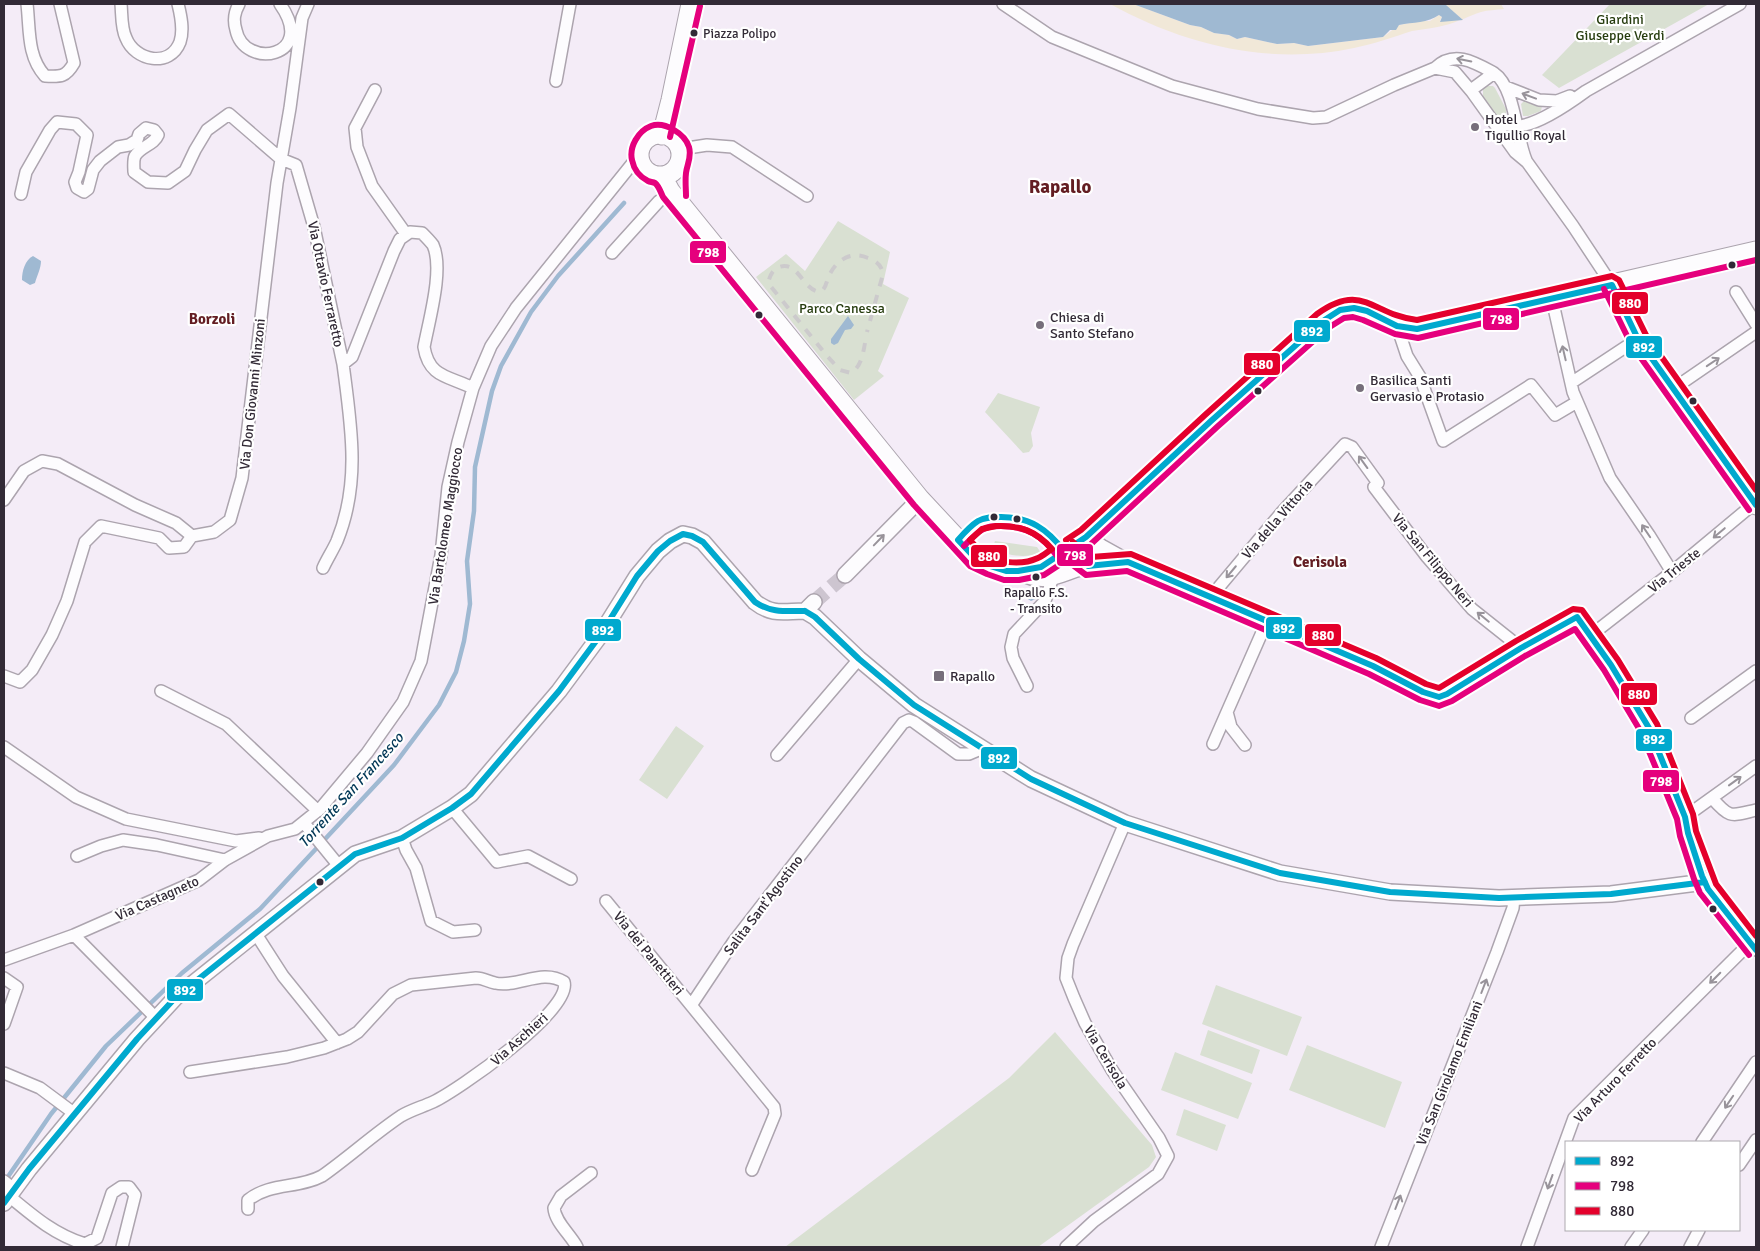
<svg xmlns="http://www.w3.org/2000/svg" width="1760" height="1251" font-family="Signika,sans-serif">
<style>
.green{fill:#d9e0d2}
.sand{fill:#f1e8d8}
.water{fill:#9fb9d2}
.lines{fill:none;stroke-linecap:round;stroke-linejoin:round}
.stream{stroke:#9fb9d2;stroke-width:4.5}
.tertiary-tunnel{stroke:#cdc5d0;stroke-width:15;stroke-dasharray:15 8;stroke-linecap:butt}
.minor-casing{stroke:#aca4ae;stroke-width:14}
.tertiary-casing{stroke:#aca4ae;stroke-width:18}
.primary-casing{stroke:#aca4ae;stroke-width:21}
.minor{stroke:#fdfcfe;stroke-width:11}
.tertiary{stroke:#fdfcfe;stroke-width:15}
.primary{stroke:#fdfcfe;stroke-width:19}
.rail{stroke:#cccacc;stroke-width:4;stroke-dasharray:9 9;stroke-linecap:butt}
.bus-1-casing{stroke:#fff;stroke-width:10}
.bus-2-casing{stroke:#fff;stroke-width:10}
.bus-3-casing{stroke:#fff;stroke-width:10}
.bus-1{stroke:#00a9ce;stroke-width:6}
.bus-2{stroke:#e5007d;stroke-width:6}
.bus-3{stroke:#e4002b;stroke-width:6}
.oneway{stroke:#98939a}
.bus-dot{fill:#322a36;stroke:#fff;stroke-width:2}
.poi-dot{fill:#766e7a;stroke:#fff;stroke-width:2}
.labels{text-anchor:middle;stroke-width:4.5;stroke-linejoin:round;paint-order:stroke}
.bus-label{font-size:13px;fill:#322a36;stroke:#fff;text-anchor:start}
.park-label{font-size:14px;fill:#263c0e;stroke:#fff}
.poi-label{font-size:14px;fill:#322a36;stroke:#fff;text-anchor:start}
.street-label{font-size:14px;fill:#322a36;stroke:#fff}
.neighbourhood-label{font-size:15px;font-weight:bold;fill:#631d22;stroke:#fff}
.water-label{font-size:15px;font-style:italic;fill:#003756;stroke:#fff}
.district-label{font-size:19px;font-weight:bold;fill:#631d22;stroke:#fff}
.line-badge{stroke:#fff;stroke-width:2}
.badge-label{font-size:14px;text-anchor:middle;font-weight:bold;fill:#fff}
</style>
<rect width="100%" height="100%" fill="#f4ecf7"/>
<path class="green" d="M1610,4H1709L1559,88L1542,75Z
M1487,86H1493L1495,88L1506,109V114L1503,118L1497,117L1483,97V89Z
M1525,100L1542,106L1541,111L1528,116H1523L1521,104Z
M838,221L890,252L883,284L909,298L878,371L884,376L854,400L756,277L786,254L805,271Z
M998,393L1040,407L1031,433L1033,446L1029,452L1023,453L985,412Z
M995,541L1037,547L1041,553C1022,559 1011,555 992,550Z
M676,726L704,746L667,799L639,780Z
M1216,985L1302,1017L1287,1056L1202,1024Z
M1208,1030L1260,1050L1252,1074L1200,1055Z
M1055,1032L1152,1145L1156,1157L1149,1167L1038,1247H785L1009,1078Z
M1307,1045L1402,1082L1385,1128L1289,1090Z
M1175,1052L1252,1083L1238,1119L1161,1090Z
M1184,1109L1226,1125L1217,1151L1176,1135Z"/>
<path class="sand" d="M1110,4H1133L1190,25L1201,27L1214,33L1229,35L1237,39L1245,37L1277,44L1294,43L1308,46L1383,37L1399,25L1421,21H1430L1439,15L1442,17L1440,21L1463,20L1445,5L1447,4H1501L1504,9C1496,10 1488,10 1481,12C1469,16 1458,22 1446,25C1435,28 1423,29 1412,31C1393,37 1374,44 1354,48C1269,66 1185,45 1110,4Z"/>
<path class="water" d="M1133,4H1447L1446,5L1463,20L1440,22L1442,17L1439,15C1428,23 1413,22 1399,25L1396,30H1390L1383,37L1308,46L1294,43L1277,44L1245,37L1237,39L1229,35L1214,33L1201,27L1190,25Z
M33,256L41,261C41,268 37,276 35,283L30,285L22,280C22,271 25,260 33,256Z
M848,316L854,325L851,329L845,330L838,343L834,345L831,343V339Z
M1016,589L1041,592L1038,598L1031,601L1015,591Z"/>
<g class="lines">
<path class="stream" d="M5,1181L51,1114L106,1046L182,973L260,909L394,765L439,705L456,672L464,641L470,604L467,561L474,511L475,467L492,391L501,366L531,312L558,276L624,203"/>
<path class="tertiary-tunnel" d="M814,602L845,575
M1688,833L1702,876"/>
<g class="minor-casing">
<path id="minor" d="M27,4C30,30 27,56 45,76C61,77 66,77 74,63L60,4
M121,4C122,14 121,28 126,38C135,61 170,68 180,42C184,30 181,16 178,4
M239,4C234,13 233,20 236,30C244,70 318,58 280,4
M1003,4L1052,37L1172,86L1258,109L1313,118L1326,117L1394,85L1435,68L1455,72L1472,92L1515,152L1527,162L1573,226L1612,285
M1435,68C1454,50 1474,62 1494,73
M556,81L570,4
M1506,87L1539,100L1557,101L1570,96
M375,90L355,128L357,147L372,186L406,234
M1471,90L1494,73C1515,87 1516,137 1526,160
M1493,121C1501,123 1509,126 1517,126C1536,126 1571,102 1586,91L1740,4
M681,149L707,145L732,147L807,196
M21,194L26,172L50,130L57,122L76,124L87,135L79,172L75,182L77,188L84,192L88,189L93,170L100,161L118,147L129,145L137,140L139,134L146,128L154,130L158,135C154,145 141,146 135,156C133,160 134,168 134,172L148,182L168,183L185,171L195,150L207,130L229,114L281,159L296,165L314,227L343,364L352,357L394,251L400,239L410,232L422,233C426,237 430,241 433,245C444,269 429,320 424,347C429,378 449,376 473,388
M612,253L659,201L671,193
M1736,292L1756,324
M1552,299L1573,392L1610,478L1649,535L1672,572
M1397,326L1407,356L1420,377L1443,441L1531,385L1555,415L1577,402
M1571,383L1627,346
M1673,389L1756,332
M1374,487L1427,557L1472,609L1521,648
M4,500L24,471L42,461L58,464L135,505L176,523L192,536L214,532L230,520L242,478L277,183L290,108L302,18L308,4
M323,568C327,559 333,550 337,541C361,482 351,425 343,364
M1213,597L1219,587L1282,512L1345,444L1352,447L1378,483
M1590,636L1672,572L1756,502
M4,676L20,682L32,670L52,635L67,601L85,542L101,526L159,538L169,548L184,547L192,536
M1027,686L1013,658L1011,647L1014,634L1045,601L1053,577
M161,691L226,724L318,811
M1691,718L1756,671
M1213,744L1227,712
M1245,745L1231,727L1227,712L1267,621
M4,747L76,797L126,819L236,841L259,838
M777,755L859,659
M1712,798C1730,819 1731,816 1756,810
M452,808L497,862L528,856L571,879
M1685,817L1756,766
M304,823L339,866
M402,838L406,850L416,868L431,921L453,932L475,930
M77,856L101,846L123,840L157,845L225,860
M1702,876L1708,889L1756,950
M606,901L774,1107L775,1114L752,1170
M256,934L283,976L337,1043
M74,935L156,1018
M4,960L74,935L199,880L225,860L268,836L295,829L320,809L367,753L403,702L421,661L441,555L448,487L458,442L473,388L491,346L516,308L640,154
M4,978L17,987L4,1024
M692,1004L734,941L903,723L909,720L914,722L958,754H969L981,749
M190,1072L287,1057L324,1048L347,1039L358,1032L393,994L411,985L476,978C484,978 488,982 495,983C518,988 542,968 564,982C573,1010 457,1091 433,1102C422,1107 411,1110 401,1116C374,1134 349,1157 322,1176C298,1189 271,1182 248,1200V1209
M4,1073L40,1088L75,1114
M1702,1142L1756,1062
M1739,1165L1756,1140
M4,1181L14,1189
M9,1196C33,1216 55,1235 85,1244L97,1238L112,1193L121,1187H129L135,1195L122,1247
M577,1247C570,1234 555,1222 554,1208L561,1196L591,1173
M1066,1247L1094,1221L1158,1174L1168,1156L1159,1138L1112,1070L1085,1023L1074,998L1066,978L1068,958L1073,944L1125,823
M1381,1247L1497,952L1513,908L1514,897
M1527,1247L1574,1118L1750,943
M1631,1247L1643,1230
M1690,1247L1699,1230"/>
</g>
<g class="tertiary-casing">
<path id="tertiary" d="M1086,537L1101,547L1128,562L1373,666L1423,692L1439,697L1447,694L1521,648L1556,630L1577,617L1611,665L1649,728L1685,817L1688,833
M1018,571C1047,589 1063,570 1092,565C1103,562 1115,563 1127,562
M845,575L920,499
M805,611L815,617L859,659L914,705L1031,779L1125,823L1280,873L1390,892L1499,898L1611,894L1705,882
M4,1203L29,1169L137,1039L176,997L355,854L402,838L452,808L471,794L559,691L599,637L637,576L658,551L670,541L683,534L692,536L703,542L755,602C773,616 784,611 805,611L814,602"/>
</g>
<g class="primary-casing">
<path id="primary" d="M639 155a21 21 0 1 1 42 0a21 21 0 1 1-42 0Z
M662,135L671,100L691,4
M662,176L670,191L920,499L976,559L990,566L1006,571H1018L1041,567L1086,537L1211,421L1323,321C1330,316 1338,310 1347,308C1365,306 1381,321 1397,326C1403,328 1411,328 1417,329L1756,251
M1612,285L1638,339L1756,505"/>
</g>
<use href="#minor" class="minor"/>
<use href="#tertiary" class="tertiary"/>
<use href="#primary" class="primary"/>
<path class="rail" d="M865,343C863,354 861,367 851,373L840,370L828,357L768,283C770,276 772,270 779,267C799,260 802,291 821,292C826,287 826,284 828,278C835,261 850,250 868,258C876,261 882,265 883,274L867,332"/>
<g class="bus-1-casing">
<path id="bus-1" d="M1067,549L1088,566L1128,562L1373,666L1423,692L1439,697L1447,694L1521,648L1577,617L1611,665L1649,728L1685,817L1688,833L1702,876L1708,889L1756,950
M1064,551C1047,529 1030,517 1001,517C993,517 985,517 978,521C970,526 964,533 958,540L976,559L990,566L1006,571H1018L1041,567L1086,537L1211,421L1323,321L1340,310L1354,308L1367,311L1397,326L1417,329L1612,285L1638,339L1756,505
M805,611L815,617L859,659L914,705L1031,779L1125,823L1280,873L1390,892L1499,898L1611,894L1705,882
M4,1203L29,1169L137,1039L176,997L355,854L402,838L452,808L471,794L559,691L599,637L637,576L658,551L670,541L683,534L692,536L703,542L755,602C771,613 786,611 805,611"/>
</g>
<g class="bus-2-casing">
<path id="bus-2" d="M670,137L700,6
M686,196C686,189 685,181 686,173C687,164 692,157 689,147C685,134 665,121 651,126C638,131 629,147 632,160C634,170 640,177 648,181C650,182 653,182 655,183C659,186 661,193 663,197L914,505L970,566L987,574L1004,580H1019L1044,575L1091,544L1217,427L1328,328L1344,318L1353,317L1363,320L1395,334L1418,338L1756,260
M1604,289L1631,344L1749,510
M964,546C970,540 975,534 982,530C987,526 994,526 1001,526C1027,526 1042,536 1057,556
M1061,556L1086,575L1127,571L1369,674L1420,700L1439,706L1452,701L1525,656L1575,629L1604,670L1641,732L1677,819L1680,836L1694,879L1700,893L1749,955"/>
</g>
<g class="bus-3-casing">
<path id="bus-3" d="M996,526C1020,525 1036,531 1052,549C1047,552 1043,556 1038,558C1021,566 996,563 981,552C977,549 974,544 970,540L982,529Z
M1066,540L1081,530L1205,415L1317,314C1363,281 1372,315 1417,320L1612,276L1619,280L1646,335L1756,490
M1073,542L1091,557L1131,554L1376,658L1426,684L1439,688L1516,641L1573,609L1582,610L1618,660L1657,724L1693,814L1696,831L1716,884L1756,936"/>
</g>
<use href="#bus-1" class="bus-1"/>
<use href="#bus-2" class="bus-2"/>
<use href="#bus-3" class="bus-3"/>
</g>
<defs><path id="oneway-shaft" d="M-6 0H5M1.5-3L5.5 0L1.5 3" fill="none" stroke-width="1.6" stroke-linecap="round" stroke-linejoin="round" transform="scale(1.25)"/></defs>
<g class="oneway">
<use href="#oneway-shaft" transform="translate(1464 60) rotate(-169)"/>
<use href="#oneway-shaft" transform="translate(1529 96) rotate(-159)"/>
<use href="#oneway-shaft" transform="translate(1564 353) rotate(-103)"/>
<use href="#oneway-shaft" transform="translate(1713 362) rotate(-34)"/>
<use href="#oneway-shaft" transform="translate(1363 462) rotate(-126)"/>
<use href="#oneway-shaft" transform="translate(1646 531) rotate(-124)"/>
<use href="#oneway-shaft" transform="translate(1719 533) rotate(140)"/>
<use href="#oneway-shaft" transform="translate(879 540) rotate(-46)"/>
<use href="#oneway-shaft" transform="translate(1231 572) rotate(130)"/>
<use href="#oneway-shaft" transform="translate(1483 617) rotate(-141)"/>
<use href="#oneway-shaft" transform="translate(1735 781) rotate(-36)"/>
<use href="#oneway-shaft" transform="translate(1715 978) rotate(135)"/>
<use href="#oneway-shaft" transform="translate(1484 986) rotate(-69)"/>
<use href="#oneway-shaft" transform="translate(1729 1102) rotate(124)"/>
<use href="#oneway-shaft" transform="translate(1550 1182) rotate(110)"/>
<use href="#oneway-shaft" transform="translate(1398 1202) rotate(-69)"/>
</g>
<g class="bus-dot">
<circle cx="694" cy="33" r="4.5"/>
<circle cx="1732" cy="265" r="4.5"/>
<circle cx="759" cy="315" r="4.5"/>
<circle cx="1258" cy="391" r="4.5"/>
<circle cx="1693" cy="401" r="4.5"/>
<circle cx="994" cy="517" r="4.5"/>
<circle cx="1017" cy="519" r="4.5"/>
<circle cx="1036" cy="577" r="4.5"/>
<circle cx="320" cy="882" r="4.5"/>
<circle cx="1713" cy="909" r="4.5"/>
</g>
<g class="poi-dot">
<circle cx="1475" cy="127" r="5"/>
<circle cx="1040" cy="325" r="5"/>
<circle cx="1360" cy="388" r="5"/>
<rect x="933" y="670" width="12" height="12" rx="2.5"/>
</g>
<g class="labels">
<g class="bus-label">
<text x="703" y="38">Piazza Polipo</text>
<text x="1036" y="597" text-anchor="middle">Rapallo F.S.<tspan x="1036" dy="16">- Transito</tspan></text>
</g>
<g class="park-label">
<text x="1620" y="24">Giardini<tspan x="1620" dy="16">Giuseppe Verdi</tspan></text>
<text x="842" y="313">Parco Canessa</text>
</g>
<g class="poi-label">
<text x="1485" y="124">Hotel<tspan x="1485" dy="16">Tigullio Royal</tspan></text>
<text x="1050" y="322">Chiesa di<tspan x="1050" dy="16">Santo Stefano</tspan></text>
<text x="1370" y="385">Basilica Santi<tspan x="1370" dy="16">Gervasio e Protasio</tspan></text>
<text x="950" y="681">Rapallo</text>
</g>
<g class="street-label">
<text transform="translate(326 284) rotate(78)" y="5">Via Ottavio Ferraretto</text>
<text transform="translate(252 394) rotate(-84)" y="5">Via Don Giovanni Minzoni</text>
<text transform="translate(1277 519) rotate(-49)" y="5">Via della Vittoria</text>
<text transform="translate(445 526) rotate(-81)" y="5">Via Bartolomeo Maggiocco</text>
<text transform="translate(1433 560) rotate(50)" y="5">Via San Filippo Neri</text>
<text transform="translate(1674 570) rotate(-39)" y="5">Via Trieste</text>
<text transform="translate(157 898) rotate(-24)" y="5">Via Castagneto</text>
<text transform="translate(763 905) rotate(-53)" y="5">Salita Sant'Agostino</text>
<text transform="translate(649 953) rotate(51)" y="5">Via dei Panettieri</text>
<text transform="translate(519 1039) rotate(-42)" y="5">Via Aschieri</text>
<text transform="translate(1106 1057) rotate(59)" y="5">Via Cerisola</text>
<text transform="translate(1449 1073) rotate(-68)" y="5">Via San Girolamo Emiliani</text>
<text transform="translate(1615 1080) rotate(-46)" y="5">Via Arturo Ferretto</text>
</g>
<g class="neighbourhood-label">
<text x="212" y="324">Borzoli</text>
<text x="1320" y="567">Cerisola</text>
</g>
<g class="water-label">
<text transform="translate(351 790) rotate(-48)" y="5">Torrente San Francesco</text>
</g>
<g class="district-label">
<text x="1060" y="193">Rapallo</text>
</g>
</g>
<g class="line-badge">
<rect x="689" y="240" width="38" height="24" rx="5" fill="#e5007d"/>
<rect x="1611" y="291" width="38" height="24" rx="5" fill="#e4002b"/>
<rect x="1482" y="307" width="38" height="24" rx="5" fill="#e5007d"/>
<rect x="1293" y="319" width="38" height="24" rx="5" fill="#00a9ce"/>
<rect x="1625" y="335" width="38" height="24" rx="5" fill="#00a9ce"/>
<rect x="1243" y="352" width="38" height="24" rx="5" fill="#e4002b"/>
<rect x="1056" y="543" width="38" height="24" rx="5" fill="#e5007d"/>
<rect x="970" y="544" width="38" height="24" rx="5" fill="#e4002b"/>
<rect x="1265" y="616" width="38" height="24" rx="5" fill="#00a9ce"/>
<rect x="584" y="618" width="38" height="24" rx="5" fill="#00a9ce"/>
<rect x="1304" y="623" width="38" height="24" rx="5" fill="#e4002b"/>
<rect x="1620" y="682" width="38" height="24" rx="5" fill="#e4002b"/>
<rect x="1635" y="728" width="38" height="24" rx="5" fill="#00a9ce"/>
<rect x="980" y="746" width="38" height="24" rx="5" fill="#00a9ce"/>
<rect x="1642" y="769" width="38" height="24" rx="5" fill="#e5007d"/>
<rect x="166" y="978" width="38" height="24" rx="5" fill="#00a9ce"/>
</g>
<g class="badge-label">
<text x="708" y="257">798</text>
<text x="1630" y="308">880</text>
<text x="1501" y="324">798</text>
<text x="1312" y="336">892</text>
<text x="1644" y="352">892</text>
<text x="1262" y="369">880</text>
<text x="1075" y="560">798</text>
<text x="989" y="561">880</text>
<text x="1284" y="633">892</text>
<text x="603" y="635">892</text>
<text x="1323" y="640">880</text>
<text x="1639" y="699">880</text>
<text x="1654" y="744">892</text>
<text x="999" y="763">892</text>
<text x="1661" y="786">798</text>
<text x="185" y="995">892</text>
</g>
<rect width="1760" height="1251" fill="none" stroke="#322a36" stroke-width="10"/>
<rect x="1565" y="1141" width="175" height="90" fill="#ffffff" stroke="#adaaaf"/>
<rect x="1575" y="1157" width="25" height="8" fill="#00a9ce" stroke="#adaaaf"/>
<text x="1610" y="1166" font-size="15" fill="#322a36">892</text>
<rect x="1575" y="1182" width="25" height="8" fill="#e5007d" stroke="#adaaaf"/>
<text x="1610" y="1191" font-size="15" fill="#322a36">798</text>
<rect x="1575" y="1207" width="25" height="8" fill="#e4002b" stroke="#adaaaf"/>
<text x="1610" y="1216" font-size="15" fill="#322a36">880</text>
</svg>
